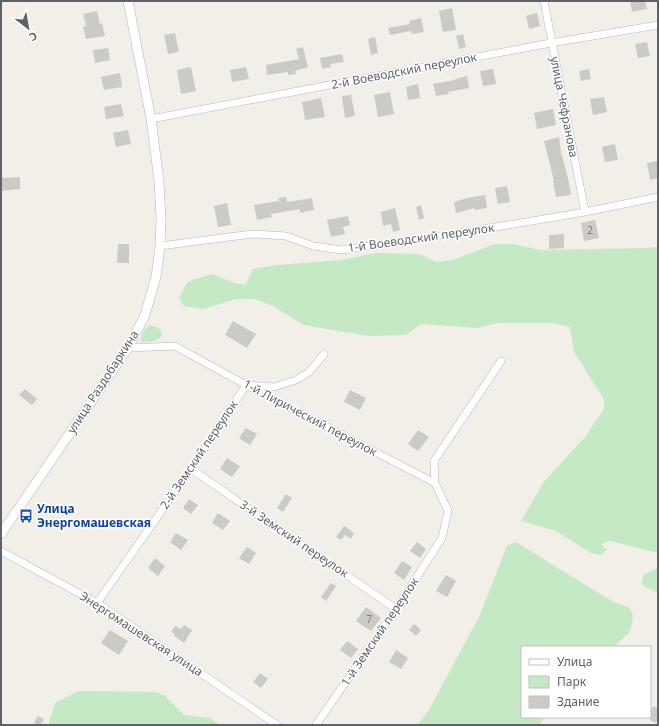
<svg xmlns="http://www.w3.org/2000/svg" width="659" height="726" font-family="'Noto Sans',sans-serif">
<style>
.green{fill:#c5e8c5}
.building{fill:#cccac5}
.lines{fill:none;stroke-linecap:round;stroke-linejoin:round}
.minor-casing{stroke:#b5b8bc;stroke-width:8}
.tertiary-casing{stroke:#b5b8bc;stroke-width:10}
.minor{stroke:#fff;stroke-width:7}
.tertiary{stroke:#fff;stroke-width:9}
.labels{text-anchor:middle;stroke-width:3;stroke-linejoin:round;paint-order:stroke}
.number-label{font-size:10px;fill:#7a7d7f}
.street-label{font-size:12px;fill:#5f6368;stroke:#fff}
.transit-label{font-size:12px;font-weight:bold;fill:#164399;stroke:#fff;text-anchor:start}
</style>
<rect width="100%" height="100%" fill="#f1efe8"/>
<path class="green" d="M495,244H513L540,250L647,248L658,247V553L610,541L601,544L607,550L600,555L591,553L556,531L521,521L543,483L585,437L604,409V399L574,352L570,327L552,323H497L478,328L421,324L406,335L368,336L304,325L273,306L255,299H236L203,309L184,306L179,298L187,283L195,279L212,274L237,284H246L253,269L278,265L342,260L376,253L420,254L436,262L453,260Z
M150,325C172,330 161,344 142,342L140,339L145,329Z
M516,542L613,602L629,607L633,615L632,624L629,633L621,640L614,647H522V717H545L539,725H418L431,706L480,615L507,546Z
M658,568V593L642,585L643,575Z
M79,691L156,692L165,696L184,715L210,718L219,725H49V722L55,703Z"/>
<path class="building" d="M630,1H645L647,9L632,12Z
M452,8L456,30L443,32L439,11Z
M97,11L100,24L102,23L105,36L86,39L83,27L86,26L83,14Z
M537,13L540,26L529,29L526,16Z
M421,18L424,32L412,34L411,31L390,35L388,28L410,24L409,21Z
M175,33L179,52L168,54L164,35Z
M463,34L466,47L459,49L456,36Z
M375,37L378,53L371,55L368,39Z
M647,42L650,56L638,58L635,44Z
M303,47L308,67L295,71L296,74L288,75V72L267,75L266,65L299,59L296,49Z
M108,48L110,60L95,63L93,50Z
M342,54L344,62L330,64L331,67L322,69L320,58Z
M191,67L196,91L181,94L177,70Z
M246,67L249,79L232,82L230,70Z
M493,69L496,84L483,86L480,71Z
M589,69L591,79L581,81L579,71Z
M120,73L122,87L104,90L101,77Z
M467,76L469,88L448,92L449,94L436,96L433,84L455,80V79Z
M418,84L420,98L408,100L406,87Z
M390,92L394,114L378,117L374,95Z
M351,95L355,116L345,118L342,96Z
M604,97L607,112L593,115L590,99Z
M321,98L325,117L305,120L302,102Z
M121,104L124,116L106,119L104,107Z
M553,109L556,125L537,129L534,113Z
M128,130L131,144L116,147L113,133Z
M559,137L561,152L568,178L571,195L556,197L553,181H554L544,141Z
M615,144L618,160L605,162L602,147Z
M657,161L658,178L650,180L647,163Z
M20,177V189L1,191V178Z
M507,186L510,202L498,204L495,188Z
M485,195L487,208L475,210L474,208L456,213L454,202L467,198Z
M286,197L287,202L312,198L314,210L300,213V209L271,214L272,217L257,220L254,205L279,201L278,198Z
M227,203L231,225L218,227L214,206Z
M421,205L424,218L419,220L416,207Z
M395,208L400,230L393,232L391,224L383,226L381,212Z
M348,216L350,225L343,227L345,234L331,237L327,220Z
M595,220L599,238L584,241L581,223Z
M564,234V248L549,249V235Z
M118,244H129V263H117Z
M233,321L256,334L247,348L225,335Z
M25,389L37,399L32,405L19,395Z
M350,390L366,398L360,410L344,402Z
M246,428L257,434L250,445L239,438Z
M418,430L429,437L418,451L408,444Z
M227,458L240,466L232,477L220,469Z
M286,494L292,498L283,512L277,508Z
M189,499L198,505L191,514L183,508Z
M218,513L230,521L223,530L212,523Z
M344,526L354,533L351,539L345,535L341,540L336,537Z
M176,533L188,540L181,550L170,542Z
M417,542L426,549L420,558L410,551Z
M247,547L256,553L249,564L239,558Z
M155,558L165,566L158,576L148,568Z
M402,561L412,567L404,580L394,573Z
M446,575L456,581L447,597L436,591Z
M331,583L336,586L326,601L321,597Z
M366,607L381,618L371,631L356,621Z
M414,624L421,630L416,636L409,630Z
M184,625L192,630L184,643L174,636L175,634L171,632L175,626L181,629Z
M110,630L128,641L119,655L101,643Z
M347,641L358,649L351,658L340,650Z
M396,650L408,658L401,669L389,662Z
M260,673L268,679L261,688L253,682Z
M654,706L658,709V720L655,723L650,720V711Z
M38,716L44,719L41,725H38L34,723Z"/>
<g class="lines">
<g class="minor-casing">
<path id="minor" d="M544,1L585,212
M151,119L551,43L658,25
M160,246L252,234L286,236L313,246L342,250L454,234L585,212L658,197
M128,348L175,346L246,385L435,483L448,511L442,538L396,609L316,725
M191,469L396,609
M435,483L434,461L501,361
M1,551L97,603L277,725
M97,603L191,469L246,385L274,387L296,380L309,372L324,354"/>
</g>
<g class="tertiary-casing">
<path id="tertiary" d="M1,534L128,348L145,315L156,277L160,246L161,219L159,181L151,119L128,1"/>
</g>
<use href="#minor" class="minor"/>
<use href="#tertiary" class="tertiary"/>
</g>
<defs>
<g id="bus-bare" transform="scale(1.08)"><path d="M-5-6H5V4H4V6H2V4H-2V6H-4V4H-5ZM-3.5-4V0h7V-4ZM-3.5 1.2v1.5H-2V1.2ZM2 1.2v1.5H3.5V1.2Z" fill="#1a4fb4" stroke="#fff" stroke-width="2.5" paint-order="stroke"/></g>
</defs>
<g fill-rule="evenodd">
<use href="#bus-bare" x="26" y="516"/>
</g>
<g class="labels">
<g class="number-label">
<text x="590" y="234">2</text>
<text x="369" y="623">7</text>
</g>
<g class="street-label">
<text transform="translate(404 71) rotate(-11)" y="4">2-й Воеводский переулок</text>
<text transform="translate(564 107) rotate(79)" y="4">улица Чефранова</text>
<text transform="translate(421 238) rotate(-8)" y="4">1-й Воеводский переулок</text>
<text transform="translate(103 382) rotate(-57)" y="4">улица Раздобаркина</text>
<text transform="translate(310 418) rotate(28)" y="4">1-й Лирический переулок</text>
<text transform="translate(199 455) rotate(-56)" y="4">2-й Земский переулок</text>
<text transform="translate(294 539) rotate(34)" y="4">3-й Земский переулок</text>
<text transform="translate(380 632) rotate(-56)" y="4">1-й Земский переулок</text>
<text transform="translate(141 634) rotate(33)" y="4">Энергомашевская улица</text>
</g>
<g class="transit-label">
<text x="37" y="513">Улица<tspan x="37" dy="14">Энергомашевская</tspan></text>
</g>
</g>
<rect width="659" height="726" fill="none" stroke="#5f6368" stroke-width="4"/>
<rect x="521" y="646" width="130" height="72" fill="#ffffff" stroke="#bfc1c3"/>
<rect x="529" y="659" width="20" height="6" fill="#ffffff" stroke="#bfc1c3"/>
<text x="557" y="666" font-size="12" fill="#5f6368">Улица</text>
<rect x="529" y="676" width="20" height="12" fill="#c5e8c5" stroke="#bfc1c3"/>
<text x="557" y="686" font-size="12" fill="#5f6368">Парк</text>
<rect x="529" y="696" width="20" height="12" fill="#cccac5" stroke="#bfc1c3"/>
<text x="557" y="706" font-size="12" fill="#5f6368">Здание</text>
<g transform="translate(28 28) rotate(149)" stroke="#ffffff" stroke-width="3" paint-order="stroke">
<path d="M0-3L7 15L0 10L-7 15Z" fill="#5f6368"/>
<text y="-6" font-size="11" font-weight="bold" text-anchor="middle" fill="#5f6368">С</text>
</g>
</svg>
